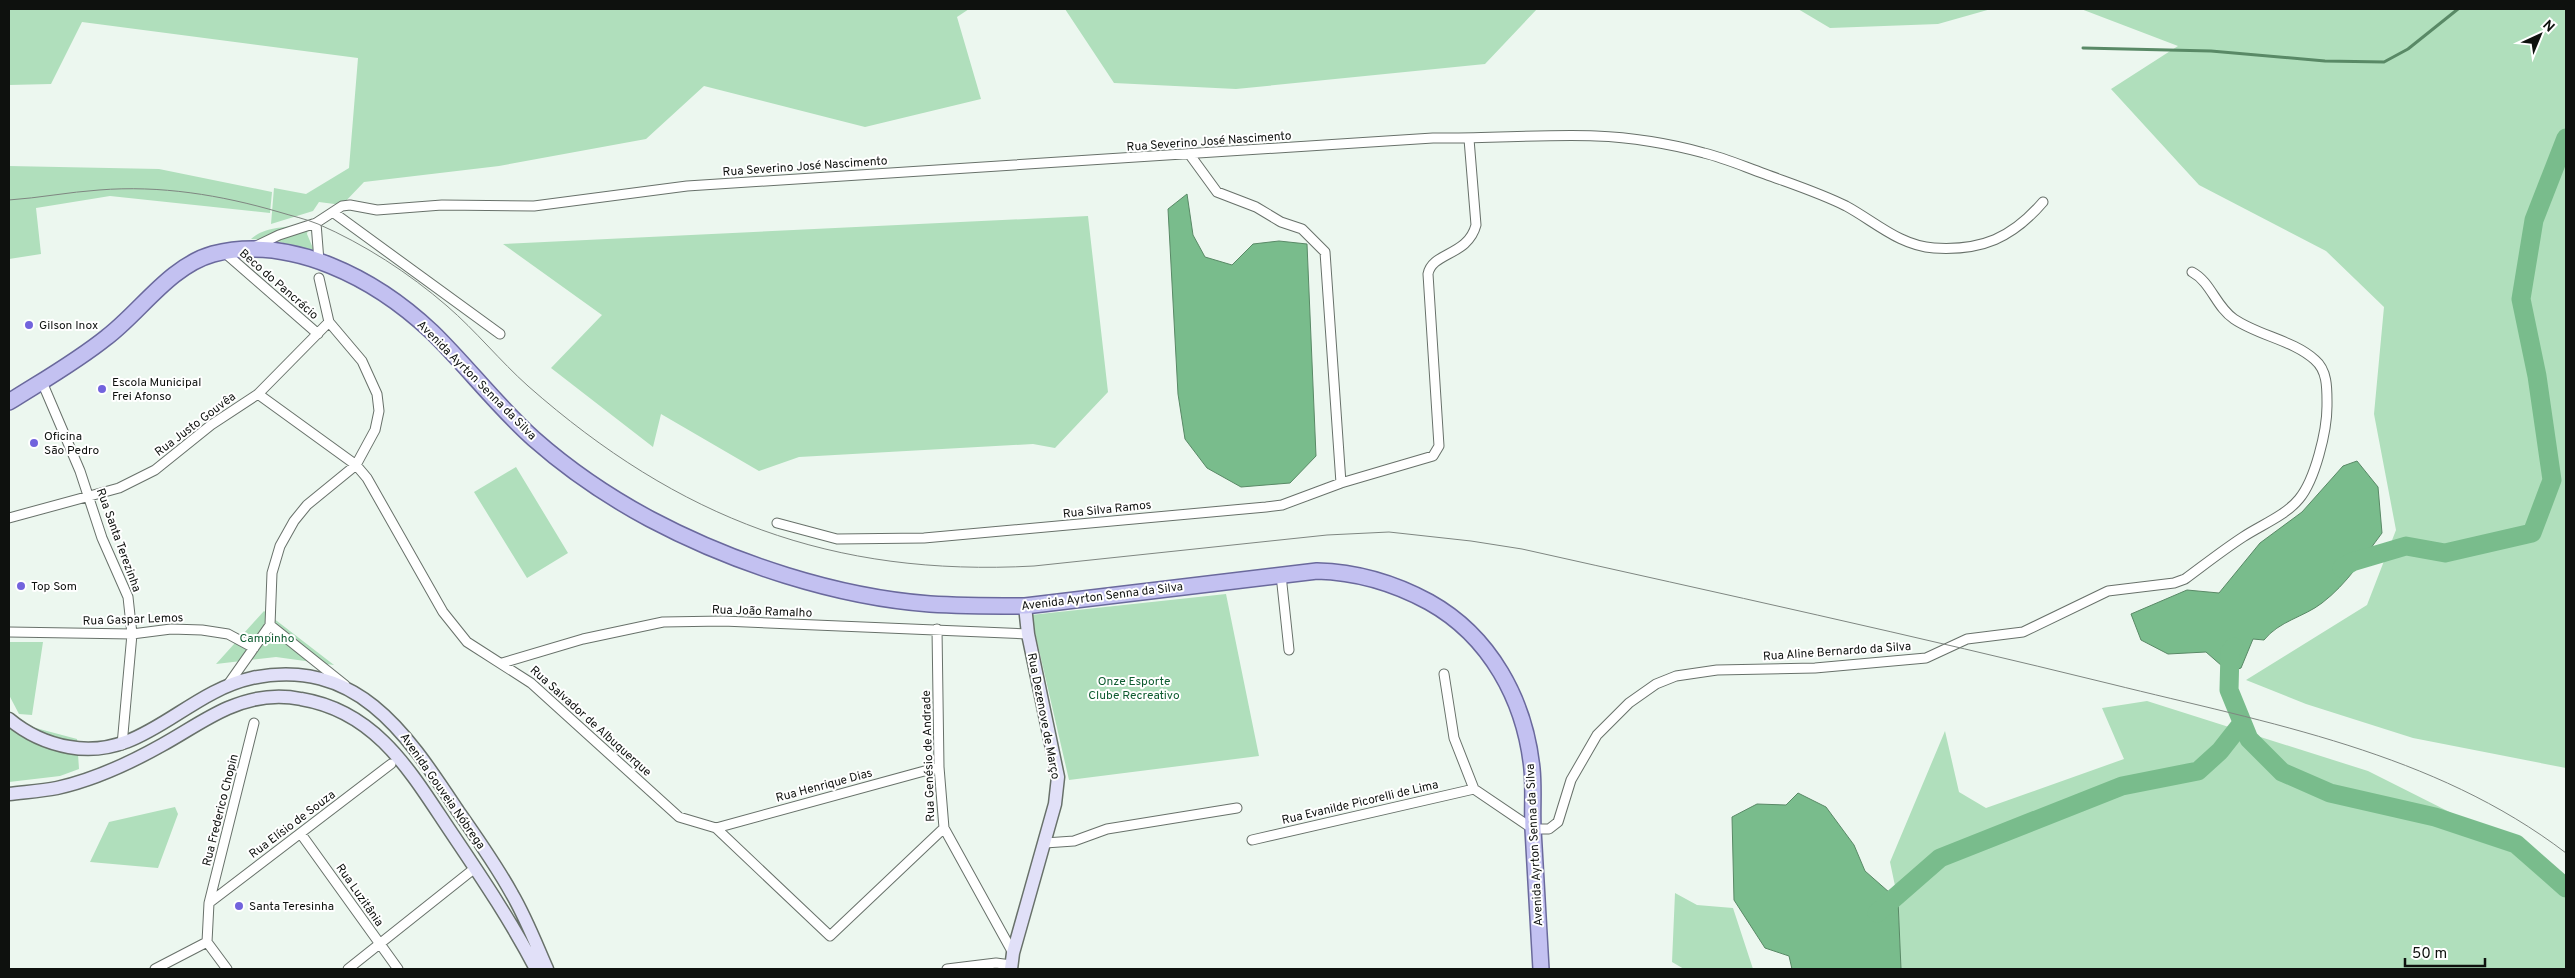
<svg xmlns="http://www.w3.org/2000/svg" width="2575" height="978" font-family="Overpass,sans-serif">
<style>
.green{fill:#b0dfbc}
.water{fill:#79bc8c;stroke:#598966}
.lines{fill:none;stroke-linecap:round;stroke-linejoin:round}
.stream{stroke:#598966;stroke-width:3}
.river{stroke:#79bc8c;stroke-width:19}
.street-casing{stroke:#68716a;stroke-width:11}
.secondary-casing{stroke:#68716a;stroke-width:15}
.primary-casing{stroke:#6a699c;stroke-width:18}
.street{stroke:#fff;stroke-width:9}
.secondary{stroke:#e1e0f8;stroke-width:12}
.primary{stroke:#c3c1f1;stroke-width:15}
.tram{stroke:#7f8681;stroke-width:1}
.poi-dot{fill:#7263dd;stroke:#fff;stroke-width:2}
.labels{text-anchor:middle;stroke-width:4;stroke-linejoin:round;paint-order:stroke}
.street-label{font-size:12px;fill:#0e110e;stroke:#fff}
.poi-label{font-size:12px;fill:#0e110e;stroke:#fff;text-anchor:start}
.park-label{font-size:12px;fill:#0f5c31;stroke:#fff}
</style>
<rect width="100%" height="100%" fill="#ecf7ef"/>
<path class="green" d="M9,9H969L957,17L981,99L865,127L704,86L646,139L499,166L364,182L342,205L319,202L313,211L271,224L274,188L306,194L349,168L358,58L82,22L51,84L9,85Z
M1065,9H1537L1485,64L1236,89L1114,83Z
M1798,9H1991L1938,24L1830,28Z
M2081,9H2566V768L2413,738L2306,704L2246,680L2367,605L2396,530L2374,414L2384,307L2326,251L2199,185L2111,89L2178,46Z
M9,166L159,169L272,192L270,213L110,196L36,208L41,254L9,259Z
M1088,216L1108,392L1055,448L1033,444L799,457L759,471L661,414L653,447L551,368L602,315L503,244Z
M309,224L307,234L315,253L274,240L251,239C265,226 290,227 309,224Z
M516,467L568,553L527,578L474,492Z
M1226,594L1259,756L1069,780L1031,615Z
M264,611L334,665L276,657L216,664Z
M9,642H43L32,715L19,714L9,695Z
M2147,701L2368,771L2543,859L2566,896V969H1901L1898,900L1890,862L1945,731L1959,792L1986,808L2124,759L2102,708Z
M9,711L32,727L77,739L79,769L60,776L9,782Z
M175,807L178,814L158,868L90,862L109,822Z
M1675,893L1697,905L1733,908L1753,969H1684L1672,962Z"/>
<path class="water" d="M1187,194L1193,235L1205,257L1232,265L1253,244L1279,241L1307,244L1316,456L1290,483L1241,487L1207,468L1185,439L1178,394L1168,209Z
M2357,461L2378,487L2382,533C2364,557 2347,584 2322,603C2304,617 2279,621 2264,640L2253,639L2241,668L2223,674L2222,666L2206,652L2168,654L2141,640L2131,614L2187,590L2219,593L2260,543L2302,512L2343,466Z
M1798,793L1826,807L1854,845L1865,871L1898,900L1901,969H1792L1789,956L1765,948L1734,900L1732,817L1757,804L1786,805Z"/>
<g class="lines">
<path class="stream" d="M2083,48L2211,51L2325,61L2384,62L2408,49L2458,9"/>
<path class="river" d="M2342,568L2352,562L2406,546L2445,553L2532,533L2552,480L2537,376L2521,299L2534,220L2566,138
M2234,647L2230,652L2229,690L2249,739L2282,772L2330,793L2435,817L2516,844L2566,888
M1877,913L1940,858L2122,786L2198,771L2220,751L2242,723"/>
<g class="street-casing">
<path id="street" d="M1190,155L1217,192L1256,207L1281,222L1302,229L1325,252L1341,483
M334,213L500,334
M316,223L319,261
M252,248L279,235L316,223L342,206L350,205L377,210L442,205L534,206L687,186L1433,138C1488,139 1542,134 1596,136C1630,137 1672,144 1704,153C1725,158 1745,167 1765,174C1792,184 1820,193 1846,206C1874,221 1900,246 1934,248C1982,251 2012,238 2043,202
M224,252L318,334
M42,382L80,471L102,538L128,597L132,634L122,745
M258,394L356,465L367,478L443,612L467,642L531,683L679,817L716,828L830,936L944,828
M9,518L119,488L155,470L211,425L258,394L329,322
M777,523L837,539L924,538L1266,507L1282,505L1341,483L1433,456L1439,446L1428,274C1432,252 1468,256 1476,225L1469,139
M1281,575L1289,650
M270,625L345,685
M937,629L939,767L944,828L1013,953
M9,632L132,634L171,629L202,630L228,634L254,648
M502,663L583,639L663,622L723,621L1028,634
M1444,674L1454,738L1474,789L1533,829H1549L1558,822L1571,780L1597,735L1629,703L1656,684L1676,676L1717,670L1815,668L1926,658L1967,639L2023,632L2108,591L2174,583L2185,579C2204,565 2223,550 2243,537C2261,525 2285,516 2299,499C2315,480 2327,431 2327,406C2327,390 2328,371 2315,360C2293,340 2259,336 2234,319C2216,307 2211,282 2192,272
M227,686L270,625L272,573L280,546L294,521L307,505L356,465L375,430L379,411L377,394L362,361L329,322L319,278
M716,828L939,767
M301,834L398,969
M1252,840L1474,789
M1045,843L1074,841L1107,829L1237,808
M209,903L391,764
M207,942L209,903L254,723
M207,942L227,969
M155,969L207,942
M348,969L475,868
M947,969L996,963L1011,965"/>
</g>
<g class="secondary-casing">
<path id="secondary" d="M9,719C27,734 46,743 69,747C142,761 184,693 252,678C358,656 408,736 458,811C477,838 496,865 512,894C526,918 536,944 547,969
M9,794C25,792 42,791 57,788C93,780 130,763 162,745C184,733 205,718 228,708C251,698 277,694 301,699C380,712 414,778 455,838C484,881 512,923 536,969
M1011,969L1013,953L1055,804L1058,777L1028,634L1025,606"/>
</g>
<g class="primary-casing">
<path id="primary" d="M9,402C42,381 76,362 107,337C141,311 170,266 213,254C291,234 376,279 432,332C467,366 497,406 534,439C568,469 609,497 650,519C733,563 836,597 930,604C962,606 993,606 1025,606L1317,571C1357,572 1394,583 1429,602C1490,636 1525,700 1532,769C1534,789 1532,809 1533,829C1536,876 1538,923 1541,969"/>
</g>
<use href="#street" class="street"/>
<use href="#secondary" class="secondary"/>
<use href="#primary" class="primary"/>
<path class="tram" d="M9,200C39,198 69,192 99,190C160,185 221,195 279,212C292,216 306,219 318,224C364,244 409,273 447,306C476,331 500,361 528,386C679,519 832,577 1034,566L1327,535L1389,532L1471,541L1522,549C1719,593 1916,636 2111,684C2268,723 2434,752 2566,853"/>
</g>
<g class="poi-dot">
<circle cx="29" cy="325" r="5"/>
<circle cx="102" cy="389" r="5"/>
<circle cx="34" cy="443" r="5"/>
<circle cx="21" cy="586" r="5"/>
<circle cx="239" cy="906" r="5"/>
</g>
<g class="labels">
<g class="street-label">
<text transform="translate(1209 141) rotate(-4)" y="4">Rua Severino José Nascimento</text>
<text transform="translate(805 166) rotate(-4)" y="4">Rua Severino José Nascimento</text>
<text transform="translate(279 284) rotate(41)" y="4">Beco do Pancrácio</text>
<text transform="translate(477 380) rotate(45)" y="4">Avenida Ayrton Senna da Silva</text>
<text transform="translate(195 424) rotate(-37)" y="4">Rua Justo Gouvêa</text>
<text transform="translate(1107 509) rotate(-6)" y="4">Rua Silva Ramos</text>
<text transform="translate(119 540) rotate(70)" y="4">Rua Santa Terezinha</text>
<text transform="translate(1102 596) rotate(-7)" y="4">Avenida Ayrton Senna da Silva</text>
<text transform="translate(762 611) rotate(2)" y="4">Rua João Ramalho</text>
<text transform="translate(133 619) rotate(-2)" y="4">Rua Gaspar Lemos</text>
<text transform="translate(1837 651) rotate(-4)" y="4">Rua Aline Bernardo da Silva</text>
<text transform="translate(1044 716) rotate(79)" y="4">Rua Dezenove de Março</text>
<text transform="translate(591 721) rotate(42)" y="4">Rua Salvador de Albuquerque</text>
<text transform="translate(928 756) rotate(-92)" y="4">Rua Genésio de Andrade</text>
<text transform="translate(824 785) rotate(-15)" y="4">Rua Henrique Dias</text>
<text transform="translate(443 791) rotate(55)" y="4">Avenida Gouveia Nóbrega</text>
<text transform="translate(1360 802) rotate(-13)" y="4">Rua Evanilde Picorelli de Lima</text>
<text transform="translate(220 810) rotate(-76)" y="4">Rua Frederico Chopin</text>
<text transform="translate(292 824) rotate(-37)" y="4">Rua Elísio de Souza</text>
<text transform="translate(1534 845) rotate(-93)" y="4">Avenida Ayrton Senna da Silva</text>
<text transform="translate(360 895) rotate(55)" y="4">Rua Luzitânia</text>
</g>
<g class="poi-label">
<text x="39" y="329">Gilson Inox</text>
<text x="112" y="386">Escola Municipal<tspan x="112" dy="14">Frei Afonso</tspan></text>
<text x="44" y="440">Oficina<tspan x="44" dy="14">São Pedro</tspan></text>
<text x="31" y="590">Top Som</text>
<text x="249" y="910">Santa Teresinha</text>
</g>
<g class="park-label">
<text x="267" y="642">Campinho</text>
<text x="1134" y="685">Onze Esporte<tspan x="1134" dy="14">Clube Recreativo</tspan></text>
</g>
</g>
<rect width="2575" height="978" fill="none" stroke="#0e110e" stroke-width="20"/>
<g transform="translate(2540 35) rotate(44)" stroke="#ffffff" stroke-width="4" paint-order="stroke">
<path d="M0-4L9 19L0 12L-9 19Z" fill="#0e110e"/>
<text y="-8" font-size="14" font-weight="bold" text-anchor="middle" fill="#0e110e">N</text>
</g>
<path d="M2405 958v8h80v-8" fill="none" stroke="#0e110e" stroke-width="2.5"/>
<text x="2412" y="958" font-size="15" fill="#0e110e" stroke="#ffffff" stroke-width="4" paint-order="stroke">50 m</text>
</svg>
